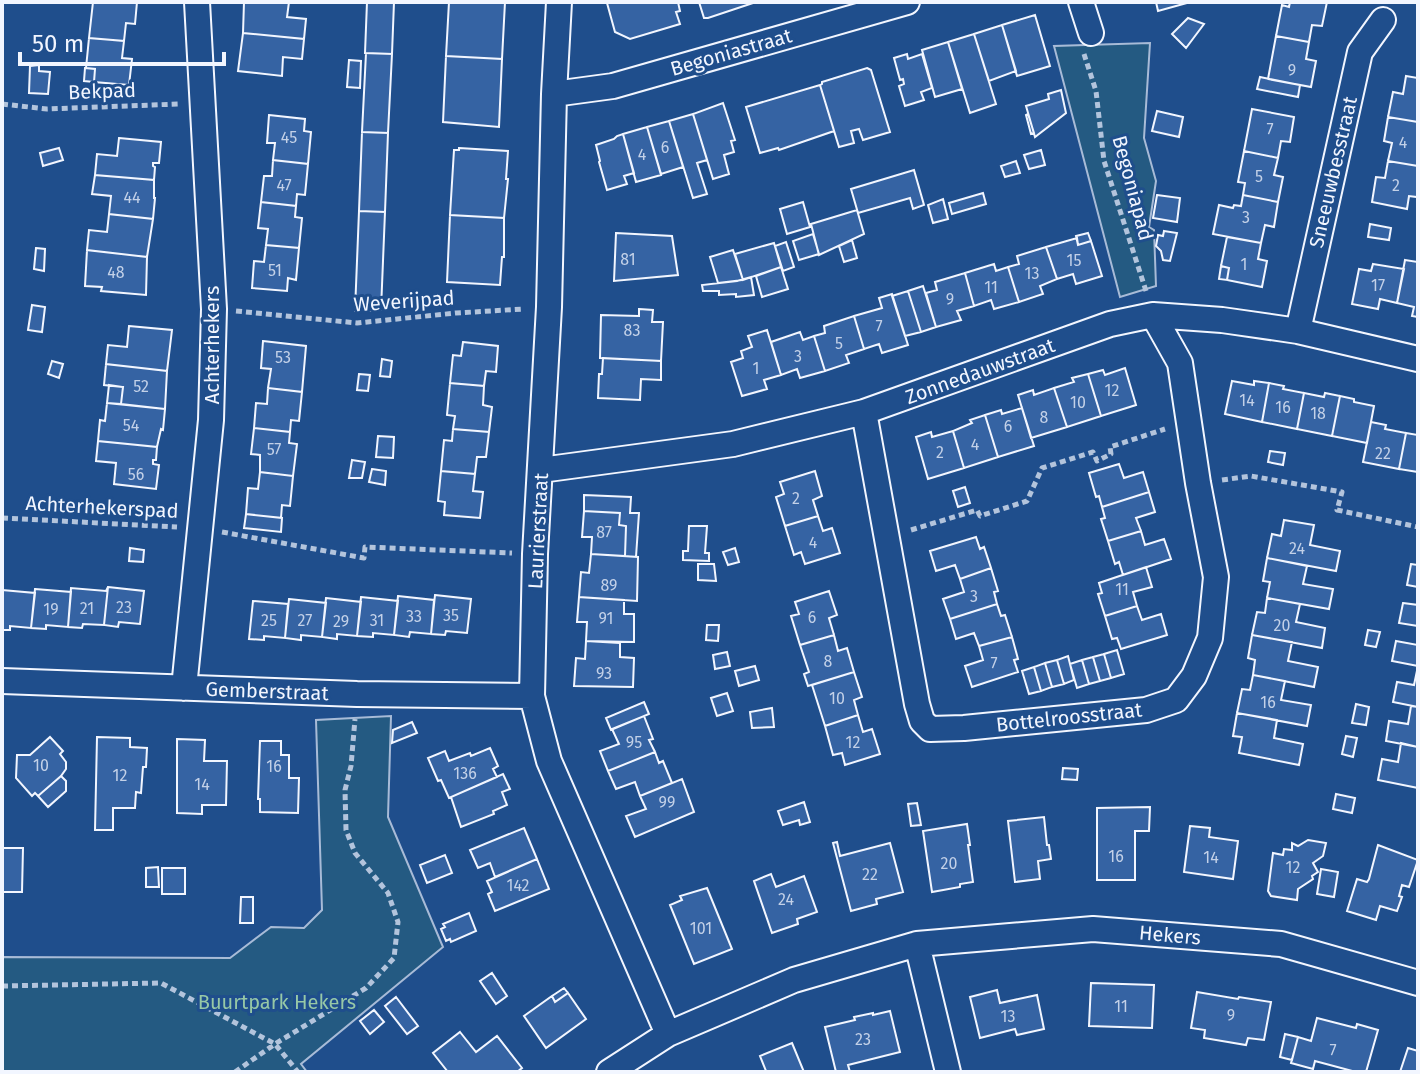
<svg xmlns="http://www.w3.org/2000/svg" width="1420" height="1074" font-family="'Fira Sans',sans-serif">
<style>
.green{fill:#245a82;stroke:#a8bbd7;stroke-width:2}
.building{fill:#3563a3;stroke:#f2f6ff;stroke-width:2}
.lines{fill:none;stroke-linecap:round;stroke-linejoin:round}
.minor-casing{stroke:#f2f6ff;stroke-width:28}
.path{stroke:#b3c4dc;stroke-width:5;stroke-dasharray:6 4;stroke-linecap:butt}
.minor{stroke:#1f4e8c;stroke-width:24}
.labels{text-anchor:middle;stroke-width:6;stroke-linejoin:round;paint-order:stroke}
.number-label{font-size:16px;fill:#c3d1e8}
.street-label{font-size:20px;fill:#f2f6ff;stroke:#1f4e8c}
.park-label{font-size:20px;fill:#97c8a6;stroke:#1f4e8c}
</style>
<rect width="100%" height="100%" fill="#1f4e8c"/>
<path class="green" d="M1150,43L1144,138L1156,181L1149,227L1154,230L1156,286L1120,297L1054,46Z
M391,716L388,817L443,947L301,1064L307,1072H2V957L230,958L271,927L304,928L322,910L316,720Z"/>
<path class="building" d="M93,2H137L135,24L126,23L124,41L89,38Z
M244,2H289L287,17L306,19L304,39L243,33Z
M367,2H394L392,54L365,53Z
M449,2H505L502,59L446,56Z
M611,2H678L680,11L676,12L680,24L630,39L615,32L607,3Z
M699,2H756L708,18H704Z
M1156,2H1186L1187,3L1158,11Z
M1290,2H1327L1322,26L1312,25L1309,42L1276,36L1282,5L1289,7Z
M1035,15L1050,66L1017,76L1002,25Z
M1188,18L1204,24L1186,48L1172,34Z
M1002,25L1016,71L989,81L974,34Z
M243,33L304,39L302,59L283,57L282,76L238,71Z
M974,34L996,104L970,113L948,42Z
M1276,36L1309,42L1306,59L1316,61L1311,87L1268,79Z
M89,38L124,41L122,58L132,59L129,85L94,82L95,69L86,68Z
M948,42L962,89L935,97L922,50Z
M366,53L392,54L388,133L362,132Z
M907,54L908,59L922,54L932,88L921,92L924,100L905,106L899,86L904,84L903,79L900,80L894,58Z
M446,56L502,59L499,127L443,122Z
M349,60L361,61L360,88L347,87Z
M39,65V71L50,72L48,94L29,93L30,66Z
M85,68L95,69L94,82L84,81Z
M867,68L871,70L890,132L863,140L859,129L851,131L854,143L839,147L820,85L822,84V82Z
M1406,76L1418,78V122L1388,117L1393,92L1403,94Z
M1260,77L1300,85L1298,97L1257,89Z
M820,85L834,131L779,150L778,148L760,153L746,107Z
M1061,90L1066,113L1035,137L1026,106L1049,99L1048,94Z
M723,103L735,140L731,141L734,152L724,155L729,174L713,179L693,114Z
M1252,109L1294,117L1290,142L1281,141L1278,158L1244,151Z
M1157,111L1183,117L1179,137L1152,131Z
M693,114L707,160L697,163L707,194L693,198L669,121Z
M1028,114L1034,133L1031,134L1026,115Z
M269,115L305,119L304,131L311,132L308,164L273,160L275,143H267Z
M1388,117L1418,122V166L1388,161L1392,143L1384,141Z
M669,121L683,167L661,174L647,127Z
M647,127L661,175L636,182L623,134Z
M362,132L388,133L385,212L359,211Z
M623,134L634,173L624,176L627,184L607,190L599,162L600,161L596,145L614,139L617,136Z
M119,138L161,142L159,163H153V166L155,167L154,180L95,175L97,154L117,156Z
M59,148L63,160L43,166L40,153Z
M459,148L508,151L506,179H508L504,218L450,215L454,150H459Z
M1041,150L1045,165L1029,169L1024,155Z
M1244,151L1278,158L1274,175L1283,177L1278,202L1243,195L1245,183L1238,182Z
M273,160L308,164L305,195L297,194L296,206L261,202L264,176H272Z
M1016,161L1020,173L1005,177L1001,166Z
M1388,161L1418,166L1417,197L1409,196L1407,209L1372,202L1376,177L1385,178Z
M914,170L924,205L913,209L910,198L858,213L851,189Z
M95,175L154,180V198H155L153,219L109,214L111,196L92,194Z
M983,193L986,204L952,214L949,203Z
M1157,195L1180,198L1177,222L1153,218Z
M1243,195L1278,202L1274,227L1265,225L1261,243L1213,234L1219,205L1233,208L1234,205L1241,206Z
M943,199L948,219L933,223L928,205Z
M261,202L296,206L295,217L302,218L299,248L266,245L268,229L258,228Z
M803,202L810,227L787,234L780,209Z
M857,210L864,234L819,255L811,224Z
M359,211L385,212L381,310L355,311Z
M109,214L153,219L147,257L87,250L89,230L107,232Z
M450,215L504,218V257H502L500,285L447,282Z
M1370,224L1391,228L1389,240L1368,237Z
M1164,231L1177,233L1170,261L1163,260L1161,251L1156,246L1158,235L1163,236Z
M616,233L672,236L678,275L614,281Z
M1088,233L1091,241L1078,245L1076,236Z
M813,234L819,254L799,260L793,241Z
M1227,237L1261,243L1258,259L1267,261L1262,287L1227,280L1229,268L1221,266Z
M1077,238L1078,245L1091,241L1102,276L1076,284L1073,274L1057,279L1046,247Z
M852,240L857,258L844,262L839,246Z
M786,242L794,267L783,271L775,246Z
M774,243L781,267L743,280L735,254Z
M266,245L299,248L296,280L288,278L287,291L252,288L254,261L264,262Z
M1046,247L1057,279L1040,286L1043,294L1019,302L1008,267L1019,264L1017,256Z
M36,248L45,249L44,271L34,269Z
M87,250L147,257L146,295L101,291L102,287L85,286Z
M733,250L743,280L718,283L710,257Z
M1405,260L1418,262V317L1412,316L1414,307L1397,303Z
M994,264L996,271L1008,267L1019,302L994,309L991,300L974,306L965,273Z
M1373,264L1404,269L1397,303L1380,299L1378,309L1352,304L1359,269L1371,271Z
M1221,266L1229,268L1227,280L1219,279Z
M781,267L788,289L762,297L756,276Z
M965,273L974,306L957,311L961,320L936,327L926,293L937,290L935,282Z
M751,277L754,295L736,297V294L719,295V291H703L702,285L737,281Z
M923,286L936,327L921,332L908,291Z
M908,291L921,332L905,336L892,296Z
M892,294L908,345L882,353L879,344L864,349L854,316L882,308L879,298Z
M32,305L45,307L42,332L28,330Z
M639,309L653,310L652,322H663L661,361L600,358L601,315L639,316Z
M854,316L864,349L846,355L849,363L825,371L814,336L825,333L824,326Z
M129,326L172,330L167,371L106,364L108,345L127,347Z
M767,330L781,375L764,380L767,389L742,396L731,362L743,358L741,351L752,347L748,336Z
M800,332L803,340L814,336L825,371L800,378L797,369L781,375L771,342Z
M263,341L306,346L302,392L268,388L271,369L261,368Z
M463,342L498,346L496,372L486,371L484,386L450,383L453,355L461,356Z
M603,358L661,361V380L641,379L640,400L598,398L599,374H602Z
M382,359L392,361L390,377L380,376Z
M52,361L63,364L59,378L48,374Z
M106,364L167,371L165,409L121,404L123,387L104,385Z
M1125,368L1136,405L1101,416L1088,374L1103,370L1105,375Z
M359,374L370,375L368,391L357,390Z
M1088,374L1101,416L1067,427L1054,388L1074,382L1072,378Z
M1232,381L1254,385V381L1269,383L1262,422L1225,414Z
M450,383L484,386L483,405L492,407L489,432L453,429L455,416L447,415Z
M1269,383L1284,386L1283,389L1304,393L1297,429L1262,422Z
M109,385L123,387L121,404L107,403Z
M268,388L302,392L299,421L291,420L290,432L254,428L256,403L267,404Z
M1054,388L1067,427L1031,438L1018,395L1033,390L1034,395Z
M1304,393L1324,397L1325,393L1340,396L1332,436L1297,429Z
M1340,396L1354,399V402L1374,406L1367,443L1332,436Z
M107,403L165,409L163,430L161,429L157,447L98,441L100,420L105,421Z
M1022,408L1034,446L998,457L985,415L1001,410L1002,414Z
M985,415L998,457L964,468L953,431L972,423L970,420Z
M1371,422L1386,425L1385,429L1406,433L1399,469L1363,462Z
M254,428L290,432L289,443L297,444L293,476L260,472V455L251,454Z
M453,429L489,432L486,457H477L475,474L441,471L444,440L452,441Z
M953,431L964,468L928,479L916,437L931,432L932,437Z
M1406,433L1418,435V472L1399,469Z
M378,436L394,437L393,458L376,457Z
M98,441L157,447L156,460H153V464L159,465L156,489L114,484L116,463L96,461Z
M1270,451L1285,453L1283,465L1268,462Z
M352,460L365,462L362,478H349Z
M1119,464L1124,478L1143,472L1149,492L1102,507L1099,496L1096,497L1089,473Z
M372,469L386,471L385,485L369,482Z
M441,471L475,474L473,491L483,492L480,518L444,515L445,502L438,501Z
M815,471L822,496L813,500L818,516L785,526L776,497L784,494L780,482Z
M260,472L293,476L290,506L282,505L281,518L246,514L248,488L258,489Z
M965,487L970,503L958,507L953,491Z
M1149,492L1155,512L1136,518L1141,531L1108,541L1101,519L1105,518L1102,507Z
M584,495L631,497L630,513H639L636,557L625,556L626,526L619,525L620,513L584,511Z
M584,511L620,513L619,525L626,526L625,556L591,554L592,537H582Z
M246,514L282,518L281,532L244,528Z
M818,516L823,531L832,528L840,553L805,564L801,552L794,555L785,526Z
M1284,520L1314,525L1310,545L1340,551L1336,571L1267,558L1272,534L1281,536Z
M689,526H707L705,553H709V561L683,560V551H688Z
M1141,531L1145,545L1164,539L1171,559L1123,575L1119,562L1115,564L1108,541Z
M976,537L980,549L984,547L991,568L960,579L955,565L936,571L930,551Z
M130,548L144,550L143,562L129,561Z
M735,548L739,562L728,565L723,552Z
M591,554L638,557L637,601L579,597L581,572L589,573Z
M1267,558L1307,566L1303,584L1333,589L1329,609L1267,598L1270,582L1263,581Z
M698,564H714L716,581L698,580Z
M1411,564L1418,565V587L1407,585Z
M1146,567L1152,587L1133,592L1137,606L1105,616L1098,594L1102,593L1099,583Z
M991,568L998,591L994,592L997,604L950,619L943,599L964,592L960,579Z
M108,587L144,591L140,624L119,622L118,627L104,625Z
M108,587L104,625L83,624L82,628L68,627L71,588L106,591Z
M35,589L71,592L68,627L46,625V629L31,628Z
M2,590L35,593L31,628L10,626V630H2Z
M829,591L837,615L829,618L834,635L800,645L791,616L799,614L795,602Z
M435,595L471,599L467,633L446,631L445,635L431,634Z
M398,596L434,600L431,634L410,632L409,637L394,635Z
M361,597L398,601L394,635L373,633V637L357,636Z
M579,597L624,600V614H634V642L586,641L587,622H577Z
M326,598L361,602L357,636L337,634V639L322,637Z
M1267,598L1300,604L1296,622L1325,628L1322,648L1252,635L1257,612L1265,613Z
M289,599L326,603L322,637L301,635V640L285,638Z
M253,601L288,604L285,638L264,636V640L249,639Z
M1403,603L1418,605V626L1399,623Z
M997,604L1001,616L1005,615L1012,637L979,646L974,633L956,639L950,619Z
M1137,606L1142,620L1161,614L1167,635L1121,649L1117,638L1112,639L1105,616Z
M707,625H719L718,641L706,640Z
M1368,630L1380,632L1376,647L1365,645Z
M834,635L838,651L847,648L854,672L808,686L804,674L809,672L800,645Z
M1252,635L1292,642L1288,661L1318,667L1314,687L1253,675L1255,660L1248,658Z
M1012,637L1018,659L1014,660L1018,672L972,687L965,666L983,660L979,646Z
M586,641L620,643V657L634,658L633,687L574,686L576,658L585,659Z
M1396,641L1418,645V666L1392,661Z
M1117,650L1124,674L1111,678L1104,654Z
M727,652L730,666L715,669L713,655Z
M1104,654L1111,678L1100,681L1093,657Z
M1068,656L1074,680L1064,684L1057,660Z
M1093,657L1100,681L1089,684L1082,660Z
M1057,660L1064,684L1052,687L1045,663Z
M1082,660L1089,684L1077,688L1070,664Z
M1045,663L1052,687L1041,691L1034,667Z
M755,666L759,680L739,686L735,671Z
M1418,666V707L1393,702L1397,682L1414,685Z
M1034,667L1041,691L1029,694L1022,671Z
M854,672L862,697L854,700L858,715L825,726L812,685Z
M1253,675L1285,681L1281,700L1311,705L1307,726L1237,713L1242,689L1250,690Z
M727,693L733,711L717,716L711,698Z
M644,702L649,714L611,730L606,718Z
M1356,704L1369,707L1366,725L1352,723Z
M1411,706L1418,707V747L1386,741L1389,721L1408,724Z
M772,708L774,727L752,728L750,712Z
M1237,713L1277,720L1274,738L1303,744L1299,765L1239,753L1242,737L1233,736Z
M858,715L863,732L872,729L880,754L845,765L842,753L833,755L825,726Z
M644,716L653,739L649,740L655,752L608,771L600,751L619,744L612,729Z
M412,722L417,733L392,743L393,730Z
M1346,736L1357,738L1353,757L1342,754Z
M50,737L63,751L60,754L66,762V769L61,776L38,796L35,793L32,796L16,778L17,755H30Z
M97,737L130,738V747L147,748L146,767H143L141,793L136,792L135,808H113V830H95Z
M177,739L205,740L204,761H227L226,805H202V814L177,813Z
M260,741H281V755H289V778H299L298,813L260,812V799H258Z
M1401,743L1418,747V788L1378,780L1382,759L1398,762Z
M490,748L498,766L493,769L497,777L449,798L441,780L438,781L428,758L445,751L449,761L470,753L471,756Z
M655,752L659,763L663,761L672,783L640,796L635,782L616,789L608,771Z
M1063,768L1078,769L1077,780L1062,779Z
M503,774L510,789L502,792L507,805L493,811L494,814L461,827L451,797Z
M61,776L66,781V791L48,807L38,796Z
M682,779L694,812L635,837L626,816L646,809L640,796Z
M1336,794L1355,798L1352,813L1333,809Z
M804,802L810,822L800,825L799,820L783,825L778,811Z
M917,803L921,825L911,826L908,804Z
M1150,807L1149,831H1135V880H1097V808Z
M1044,817L1047,845H1049L1051,859L1038,861L1040,879L1015,882L1008,821Z
M967,824L970,845H968L973,882L960,884V887L932,892L923,831Z
M1190,826L1210,828L1209,837L1238,841L1233,879L1184,872Z
M524,828L537,859L495,877L490,863L478,868L470,850Z
M1308,840L1326,843L1323,856L1313,863L1318,872L1312,876L1313,879L1298,889L1297,900L1271,896L1268,891L1273,853L1283,855L1284,849L1292,850V843L1298,846Z
M837,842L840,856L890,843L903,892L876,899L877,904L851,911L833,843Z
M1378,845L1418,860L1409,887L1402,885L1399,896L1402,897L1397,911L1380,906L1376,920L1347,911L1357,879L1367,882L1369,879Z
M2,848H23L22,892H2Z
M445,855L452,873L427,883L420,865Z
M537,859L549,889L495,911L488,894L492,892L487,881Z
M158,867L159,887H146V868Z
M162,868H185V894H162Z
M1321,869L1338,872L1334,897L1317,894Z
M771,874L776,887L804,876L817,912L797,919L798,924L772,933L754,881Z
M707,888L732,949L694,964L670,905L682,900L680,896Z
M241,897H253V923H240Z
M469,913L476,931L451,942L450,939L446,941L441,929L445,927L443,924Z
M492,973L507,996L496,1004L480,981Z
M1091,983L1154,985L1152,1028L1089,1026Z
M564,988L568,993L555,1002L552,996Z
M997,990L1000,1003L1037,995L1044,1029L1017,1035L1015,1029L980,1038L970,997Z
M1197,992L1238,999L1239,997L1271,1002L1264,1040L1248,1038L1246,1045L1204,1038L1205,1030L1191,1028Z
M568,993L586,1019L546,1048L524,1016L552,996L555,1002Z
M396,997L418,1026L407,1034L385,1006Z
M374,1010L384,1022L370,1034L360,1021Z
M890,1011L900,1052L848,1065L850,1072H836L825,1027L855,1020L854,1017L873,1013V1015Z
M1317,1018L1356,1028L1357,1024L1378,1030L1366,1072H1356L1315,1061L1313,1069L1291,1063L1298,1037L1311,1041Z
M460,1032L476,1052L497,1036L522,1068L517,1072H448L433,1053Z
M1285,1034L1298,1037L1292,1060L1280,1057Z
M792,1043L804,1072H764L766,1071L760,1056Z
M1408,1048L1418,1051V1072H1400Z"/>
<g class="lines">
<g class="minor-casing">
<path id="minor" d="M559,2L554,94L549,307L535,554L532,696L549,761L668,1034
M1081,2L1091,33
M554,94L613,86L907,2
M1298,331L1360,52L1383,20
M864,412L917,704L922,721L930,729L964,728L1146,710L1176,700L1194,676L1210,638L1216,577L1198,483L1180,363L1153,315
M541,470L733,444L864,412L1110,324L1153,315L1222,320L1298,331L1418,359
M2,681L357,694L532,696
M184,688L211,420L214,309L197,2
M917,944L948,1072
M609,1072L668,1034L794,980L917,944L1093,929L1281,944L1418,983"/>
</g>
<path class="path" d="M1084,54L1096,91L1104,161L1146,291
M2,104L47,109L178,104
M236,311L357,323L456,313L524,309
M1222,480L1251,476L1342,492L1337,510L1418,527
M2,518L177,527
M911,530L977,510L980,516L1027,501L1042,468L1093,452L1097,461L1111,454L1110,447L1165,429
M222,532L364,558L365,547L512,553
M2,986L161,983L275,1044L298,1072
M235,1072L275,1044L366,988L394,958L398,922L388,893L355,853L346,830L345,790L351,766L355,719"/>
<use href="#minor" class="minor"/>
</g>
<g class="labels">
<g class="number-label">
<text x="1292" y="76">9</text>
<text x="1270" y="135">7</text>
<text x="289" y="143">45</text>
<text x="1403" y="148">4</text>
<text x="665" y="153">6</text>
<text x="642" y="160">4</text>
<text x="1259" y="182">5</text>
<text x="284" y="191">47</text>
<text x="1396" y="191">2</text>
<text x="132" y="203">44</text>
<text x="1246" y="223">3</text>
<text x="628" y="265">81</text>
<text x="1074" y="266">15</text>
<text x="1244" y="270">1</text>
<text x="275" y="276">51</text>
<text x="116" y="278">48</text>
<text x="1032" y="279">13</text>
<text x="1378" y="291">17</text>
<text x="991" y="293">11</text>
<text x="950" y="305">9</text>
<text x="879" y="332">7</text>
<text x="632" y="336">83</text>
<text x="839" y="349">5</text>
<text x="798" y="362">3</text>
<text x="283" y="363">53</text>
<text x="756" y="374">1</text>
<text x="141" y="392">52</text>
<text x="1112" y="396">12</text>
<text x="1247" y="406">14</text>
<text x="1078" y="408">10</text>
<text x="1283" y="413">16</text>
<text x="1318" y="419">18</text>
<text x="1044" y="423">8</text>
<text x="131" y="431">54</text>
<text x="1008" y="432">6</text>
<text x="975" y="450">4</text>
<text x="274" y="455">57</text>
<text x="940" y="458">2</text>
<text x="1383" y="459">22</text>
<text x="136" y="480">56</text>
<text x="796" y="504">2</text>
<text x="604" y="538">87</text>
<text x="813" y="548">4</text>
<text x="1297" y="554">24</text>
<text x="609" y="591">89</text>
<text x="1122" y="595">11</text>
<text x="974" y="602">3</text>
<text x="124" y="613">23</text>
<text x="87" y="614">21</text>
<text x="51" y="615">19</text>
<text x="451" y="621">35</text>
<text x="414" y="622">33</text>
<text x="812" y="623">6</text>
<text x="606" y="624">91</text>
<text x="269" y="626">25</text>
<text x="305" y="626">27</text>
<text x="377" y="626">31</text>
<text x="341" y="627">29</text>
<text x="1282" y="631">20</text>
<text x="828" y="667">8</text>
<text x="994" y="669">7</text>
<text x="604" y="679">93</text>
<text x="837" y="704">10</text>
<text x="1268" y="708">16</text>
<text x="634" y="748">95</text>
<text x="853" y="748">12</text>
<text x="41" y="771">10</text>
<text x="274" y="772">16</text>
<text x="465" y="779">136</text>
<text x="120" y="781">12</text>
<text x="202" y="790">14</text>
<text x="667" y="808">99</text>
<text x="1116" y="862">16</text>
<text x="1211" y="863">14</text>
<text x="949" y="869">20</text>
<text x="1293" y="873">12</text>
<text x="870" y="880">22</text>
<text x="518" y="891">142</text>
<text x="786" y="905">24</text>
<text x="701" y="934">101</text>
<text x="1121" y="1012">11</text>
<text x="1231" y="1021">9</text>
<text x="1008" y="1022">13</text>
<text x="863" y="1045">23</text>
<text x="1333" y="1056">7</text>
</g>
<g class="street-label">
<text transform="translate(731 52) rotate(-16)" y="7">Begoniastraat</text>
<text transform="translate(102 91) rotate(-2)" y="7">Bekpad</text>
<text transform="translate(1333 172) rotate(-77)" y="7">Sneeuwbesstraat</text>
<text transform="translate(1133 188) rotate(75)" y="7">Begoniapad</text>
<text transform="translate(404 301) rotate(-4)" y="7">Weverijpad</text>
<text transform="translate(212 345) rotate(-90)" y="7">Achterhekers</text>
<text transform="translate(980 371) rotate(-20)" y="7">Zonnedauwstraat</text>
<text transform="translate(102 507) rotate(3)" y="7">Achterhekerspad</text>
<text transform="translate(538 531) rotate(-87)" y="7">Laurierstraat</text>
<text transform="translate(267 691) rotate(2)" y="7">Gemberstraat</text>
<text transform="translate(1069 717) rotate(-6)" y="7">Bottelroosstraat</text>
<text transform="translate(1170 935) rotate(5)" y="7">Hekers</text>
</g>
<g class="park-label">
<text x="277" y="1009">Buurtpark Hekers</text>
</g>
</g>
<rect width="1420" height="1074" fill="none" stroke="#f2f6ff" stroke-width="8"/>
<path d="M20 52v12h204v-12" fill="none" stroke="#f2f6ff" stroke-width="4"/>
<text x="32" y="52" font-size="24" fill="#f2f6ff" stroke="#1f4e8c" stroke-width="6" paint-order="stroke">50 m</text>
</svg>
